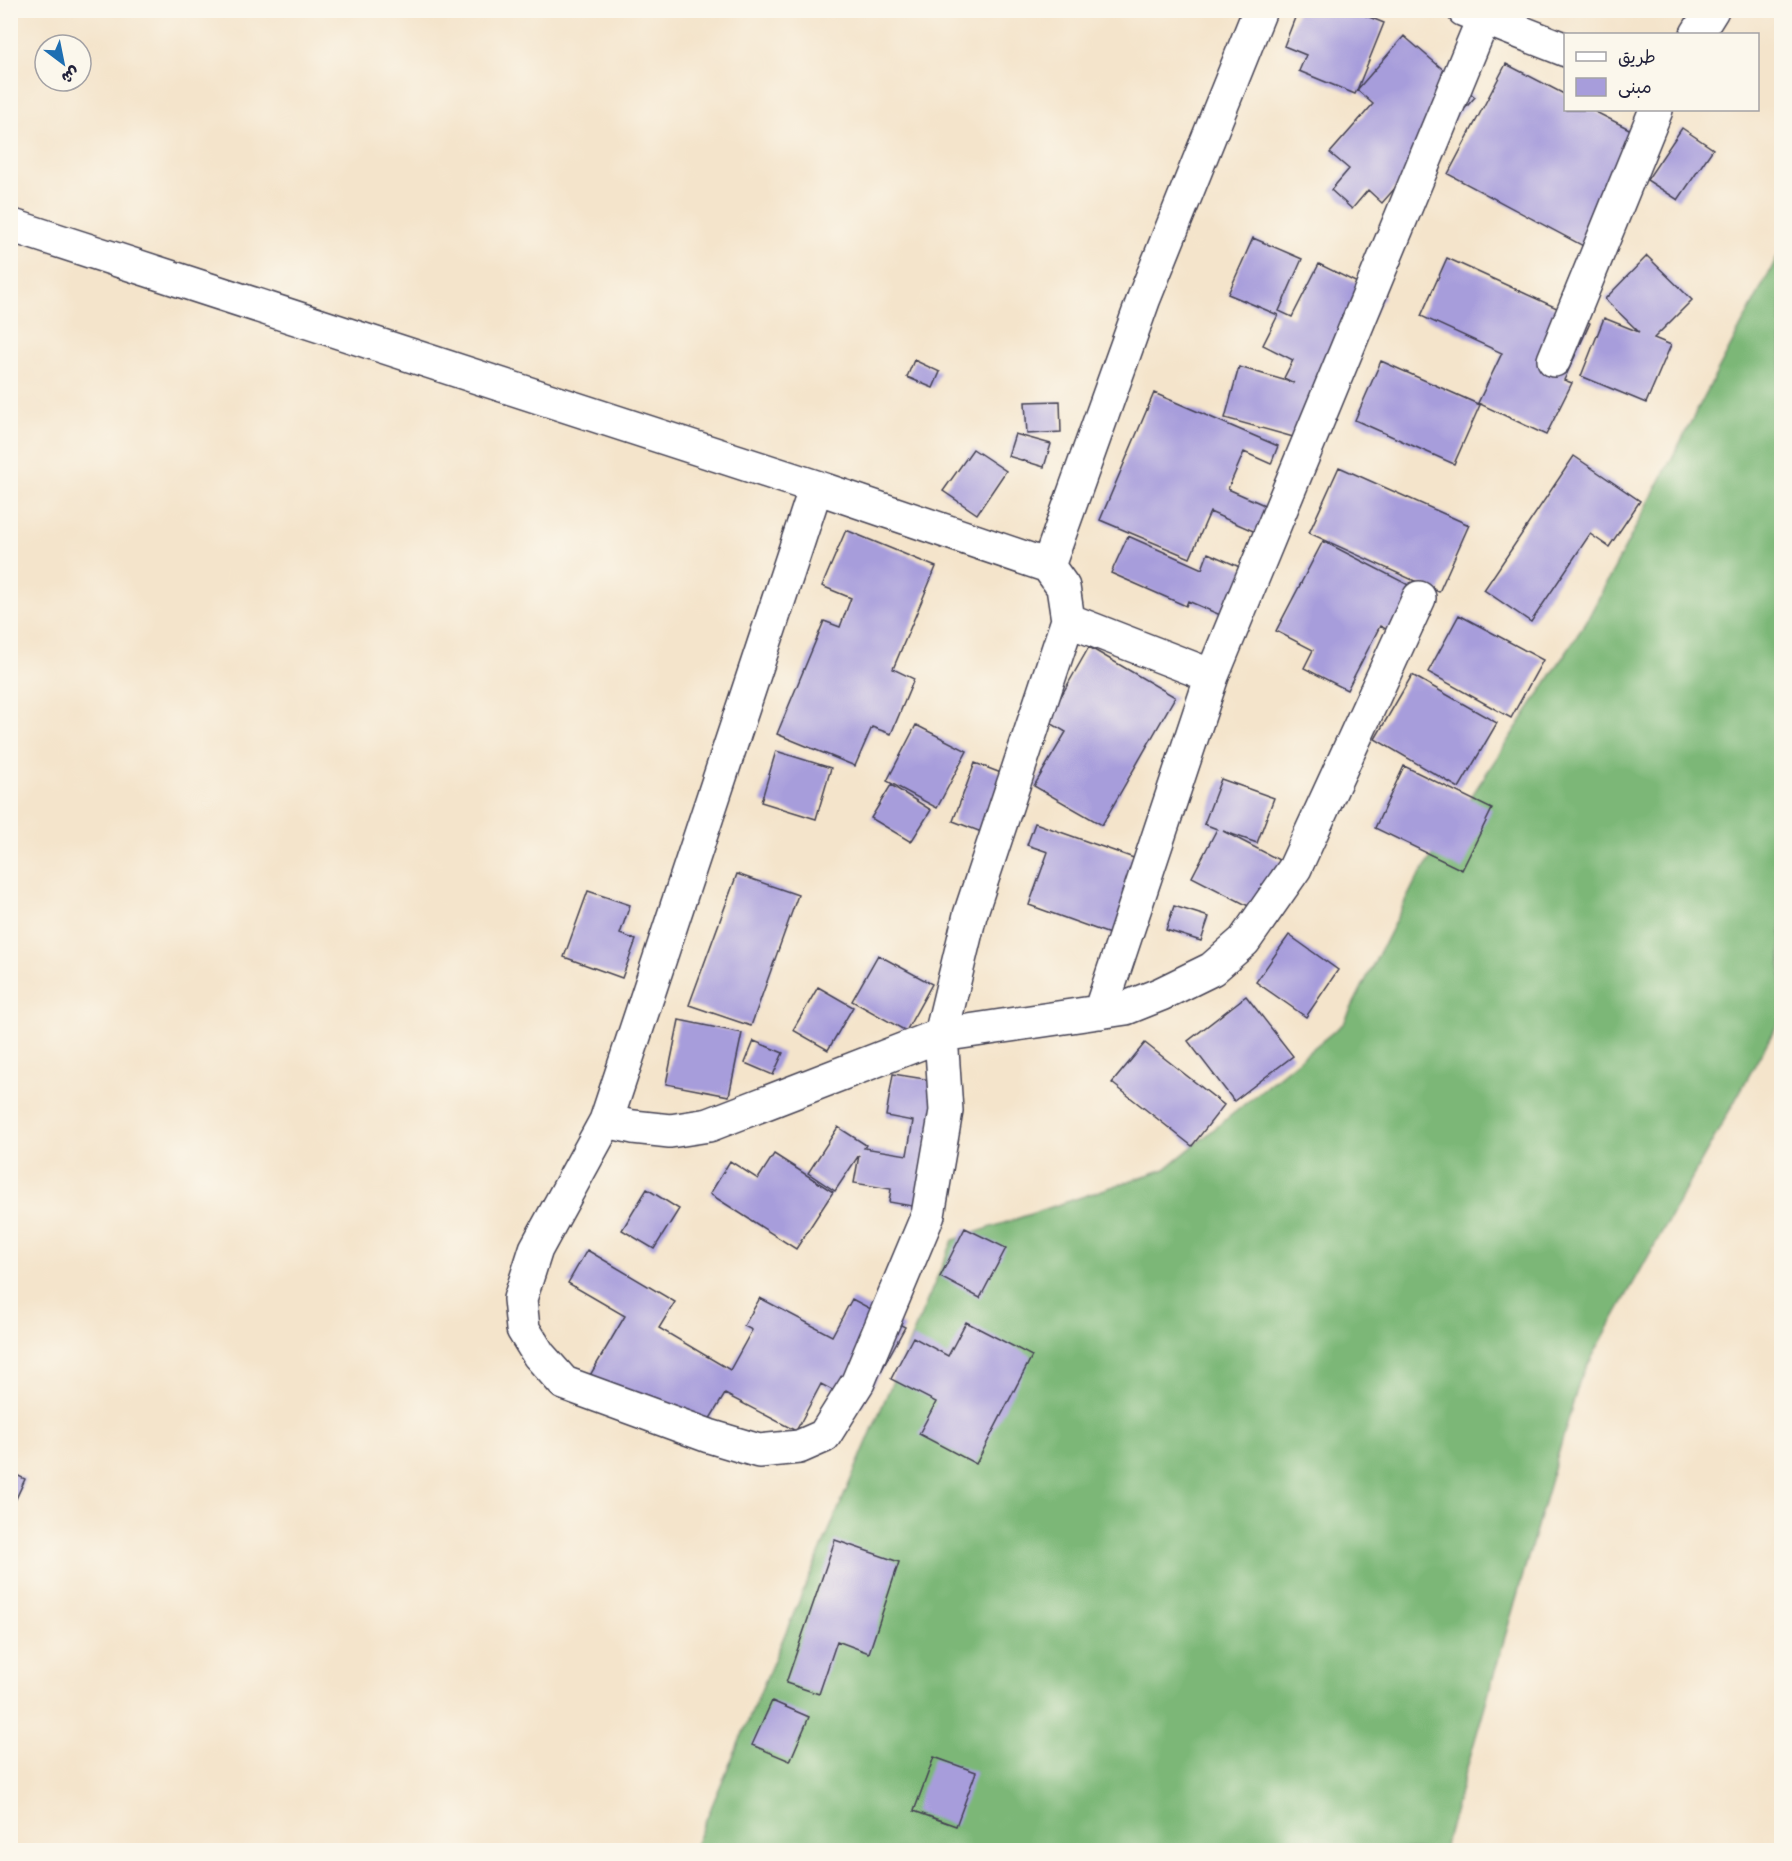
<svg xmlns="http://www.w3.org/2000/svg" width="1792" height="1861" font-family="Dekko,'Playpen Sans Arabic',sans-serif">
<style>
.forest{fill:#7bb777;stroke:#4e6c59;stroke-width:1.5}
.building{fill:#a79ddb}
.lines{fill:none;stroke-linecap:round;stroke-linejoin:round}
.minor-casing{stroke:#423f51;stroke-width:36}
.minor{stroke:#fff;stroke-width:33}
</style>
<rect width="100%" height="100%" fill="#fbf7ec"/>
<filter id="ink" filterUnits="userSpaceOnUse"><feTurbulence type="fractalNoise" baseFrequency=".0167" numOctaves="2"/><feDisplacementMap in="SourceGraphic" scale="12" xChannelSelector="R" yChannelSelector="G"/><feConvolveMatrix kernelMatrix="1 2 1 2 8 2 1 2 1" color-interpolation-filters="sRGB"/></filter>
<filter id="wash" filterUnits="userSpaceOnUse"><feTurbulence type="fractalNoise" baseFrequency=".008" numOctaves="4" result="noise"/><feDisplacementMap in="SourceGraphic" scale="24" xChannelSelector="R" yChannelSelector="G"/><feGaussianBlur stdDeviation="1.35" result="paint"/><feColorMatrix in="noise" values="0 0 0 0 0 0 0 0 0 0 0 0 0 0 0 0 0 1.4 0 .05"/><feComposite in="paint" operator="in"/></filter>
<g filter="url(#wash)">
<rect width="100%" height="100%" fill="#f4e4cb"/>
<path class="forest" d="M1781,250V416L1773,428L1782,432L1781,1018L1580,1379L1443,1850H693L953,1240L1165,1169L1344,1023L1415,882L1586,622Z"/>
<g id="blocks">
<path class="building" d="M1298,10H1352L1384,23L1357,90L1404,36L1475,97L1382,203L1368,190L1352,209L1331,190L1349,169L1330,153L1373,104L1357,90L1355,94L1299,71L1306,55L1284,46Z
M1506,64L1566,95V110H1592L1637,133L1602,256L1448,174Z
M1682,128L1713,149L1678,200L1647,180Z
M1253,238L1302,259L1279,311L1292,317L1319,264L1384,296L1304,440L1225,418L1239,367L1294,383L1284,378L1293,360L1263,345L1278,315L1228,294Z
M1647,256L1692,300L1654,338L1671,345L1646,403L1581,376L1604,318L1639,332L1605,299Z
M1447,258L1590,323L1564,380L1572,383L1546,435L1478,403L1502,353L1421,316Z
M914,360L940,372L933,388L907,377Z
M1381,361L1480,405L1454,464L1355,420Z
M1154,393L1278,446L1271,464L1244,452L1228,489L1271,508L1260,534L1210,512L1190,558L1100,520Z
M1060,401L1061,432L1027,434L1025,402Z
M1015,434L1051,444L1044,467L1008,456Z
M973,449L1006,471L977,514L943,491Z
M1574,456L1640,501L1609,547L1590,534L1531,622L1484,590Z
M1339,467L1469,525L1439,592L1309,533Z
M846,530L936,567L893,669L914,679L891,734L872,727L855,766L777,734L824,621L840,627L851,598L822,586Z
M1128,536L1202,569L1208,553L1269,580L1248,627L1188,601L1186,606L1111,573Z
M1323,541L1428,595L1405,639L1380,626L1347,690L1304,668L1313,650L1276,631Z
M1459,615L1543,660L1511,718L1428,672Z
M1089,647L1175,697L1102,825L1034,786L1066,732L1047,721Z
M1412,675L1497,723L1459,788L1375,739Z
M916,725L967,751L937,808L887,781Z
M776,751L831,768L816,819L761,802Z
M975,763L1019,780L997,838L953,821Z
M1404,766L1492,809L1462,870L1375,828Z
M1221,779L1274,798L1257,843L1223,831L1285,863L1260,912L1192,877L1217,829L1204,824Z
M891,785L931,810L911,842L871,818Z
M1035,823L1145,862L1118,937L1029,905L1048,852L1027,845Z
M737,874L798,895L751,1026L689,1005Z
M588,891L630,905L620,934L636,940L622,978L564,957Z
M1174,906L1209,917L1201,941L1166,930Z
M1289,935L1338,970L1306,1017L1256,982Z
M878,955L932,984L906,1031L852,1001Z
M818,987L853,1007L828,1050L793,1030Z
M1246,996L1293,1056L1234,1101L1188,1041Z
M679,1020L742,1033L729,1096L666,1084Z
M754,1041L783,1053L773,1075L745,1063Z
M1145,1043L1224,1105L1192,1146L1112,1083Z
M893,1074L944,1082L923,1208L889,1202L891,1189L854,1183L859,1155L835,1191L808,1173L838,1127L866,1145L864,1148L907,1155L913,1121L886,1116Z
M774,1154L833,1192L796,1249L710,1194L730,1161L758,1179Z
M647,1189L679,1209L654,1249L622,1230Z
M965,1228L1006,1248L980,1298L940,1277Z
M587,1250L675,1302L659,1328L730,1370L752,1330L744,1326L760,1298L832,1336L852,1299L905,1327L862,1406L821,1384L796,1431L725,1394L697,1440L589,1377L625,1316L568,1283Z
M966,1322L1032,1356L976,1464L919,1434L936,1402L891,1379L913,1337L948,1356Z
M10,1472L25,1479L14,1503L10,1502Z
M835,1540L899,1562L869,1653L837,1641L819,1694L786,1683Z
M772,1701L809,1717L790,1761L752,1745Z
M934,1757L976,1772L956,1826L914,1811Z"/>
</g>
</g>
<g filter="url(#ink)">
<use href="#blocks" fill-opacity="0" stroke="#423f51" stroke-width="1.5"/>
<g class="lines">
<g class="minor-casing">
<path id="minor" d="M1464,10L1566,50
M1697,34L1712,10
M10,225L816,487L606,1121L633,1127L670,1131L709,1125L941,1035L1126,1008L1161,994L1212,969L1244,941L1295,868L1419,598
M1554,360L1656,110
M1048,566L1144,298L1260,10
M1068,620L1212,676L1100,1012
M1212,676L1484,17
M606,1121L536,1249L520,1299L523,1329L539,1355L564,1383L709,1436L759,1451L799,1447L824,1436L858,1382L928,1215L946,1111L941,1035L970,915L1068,620L1063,587L1048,566L816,487"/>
</g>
<use href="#minor" class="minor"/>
</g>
</g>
<rect width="1792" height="1861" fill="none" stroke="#fbf7ec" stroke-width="36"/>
<rect x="1564" y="33" width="195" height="78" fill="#fbf7ec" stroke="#a4a2a5" stroke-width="1.5"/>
<rect x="1576" y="52" width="30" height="9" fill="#ffffff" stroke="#a4a2a5" stroke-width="1.5"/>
<text x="1618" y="63" font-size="18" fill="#22223b">طريق</text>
<rect x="1576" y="78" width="30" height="18" fill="#a79ddb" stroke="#a4a2a5" stroke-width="1.5"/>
<text x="1618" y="93" font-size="18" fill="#22223b">مبنى</text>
<g transform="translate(63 63) rotate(148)"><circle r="28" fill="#fbf7ec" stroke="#a4a2a5" stroke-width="1.5"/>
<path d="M0-4.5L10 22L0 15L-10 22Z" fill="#1f6fb2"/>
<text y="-9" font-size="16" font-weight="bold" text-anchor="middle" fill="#22223b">ش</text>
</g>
</svg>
